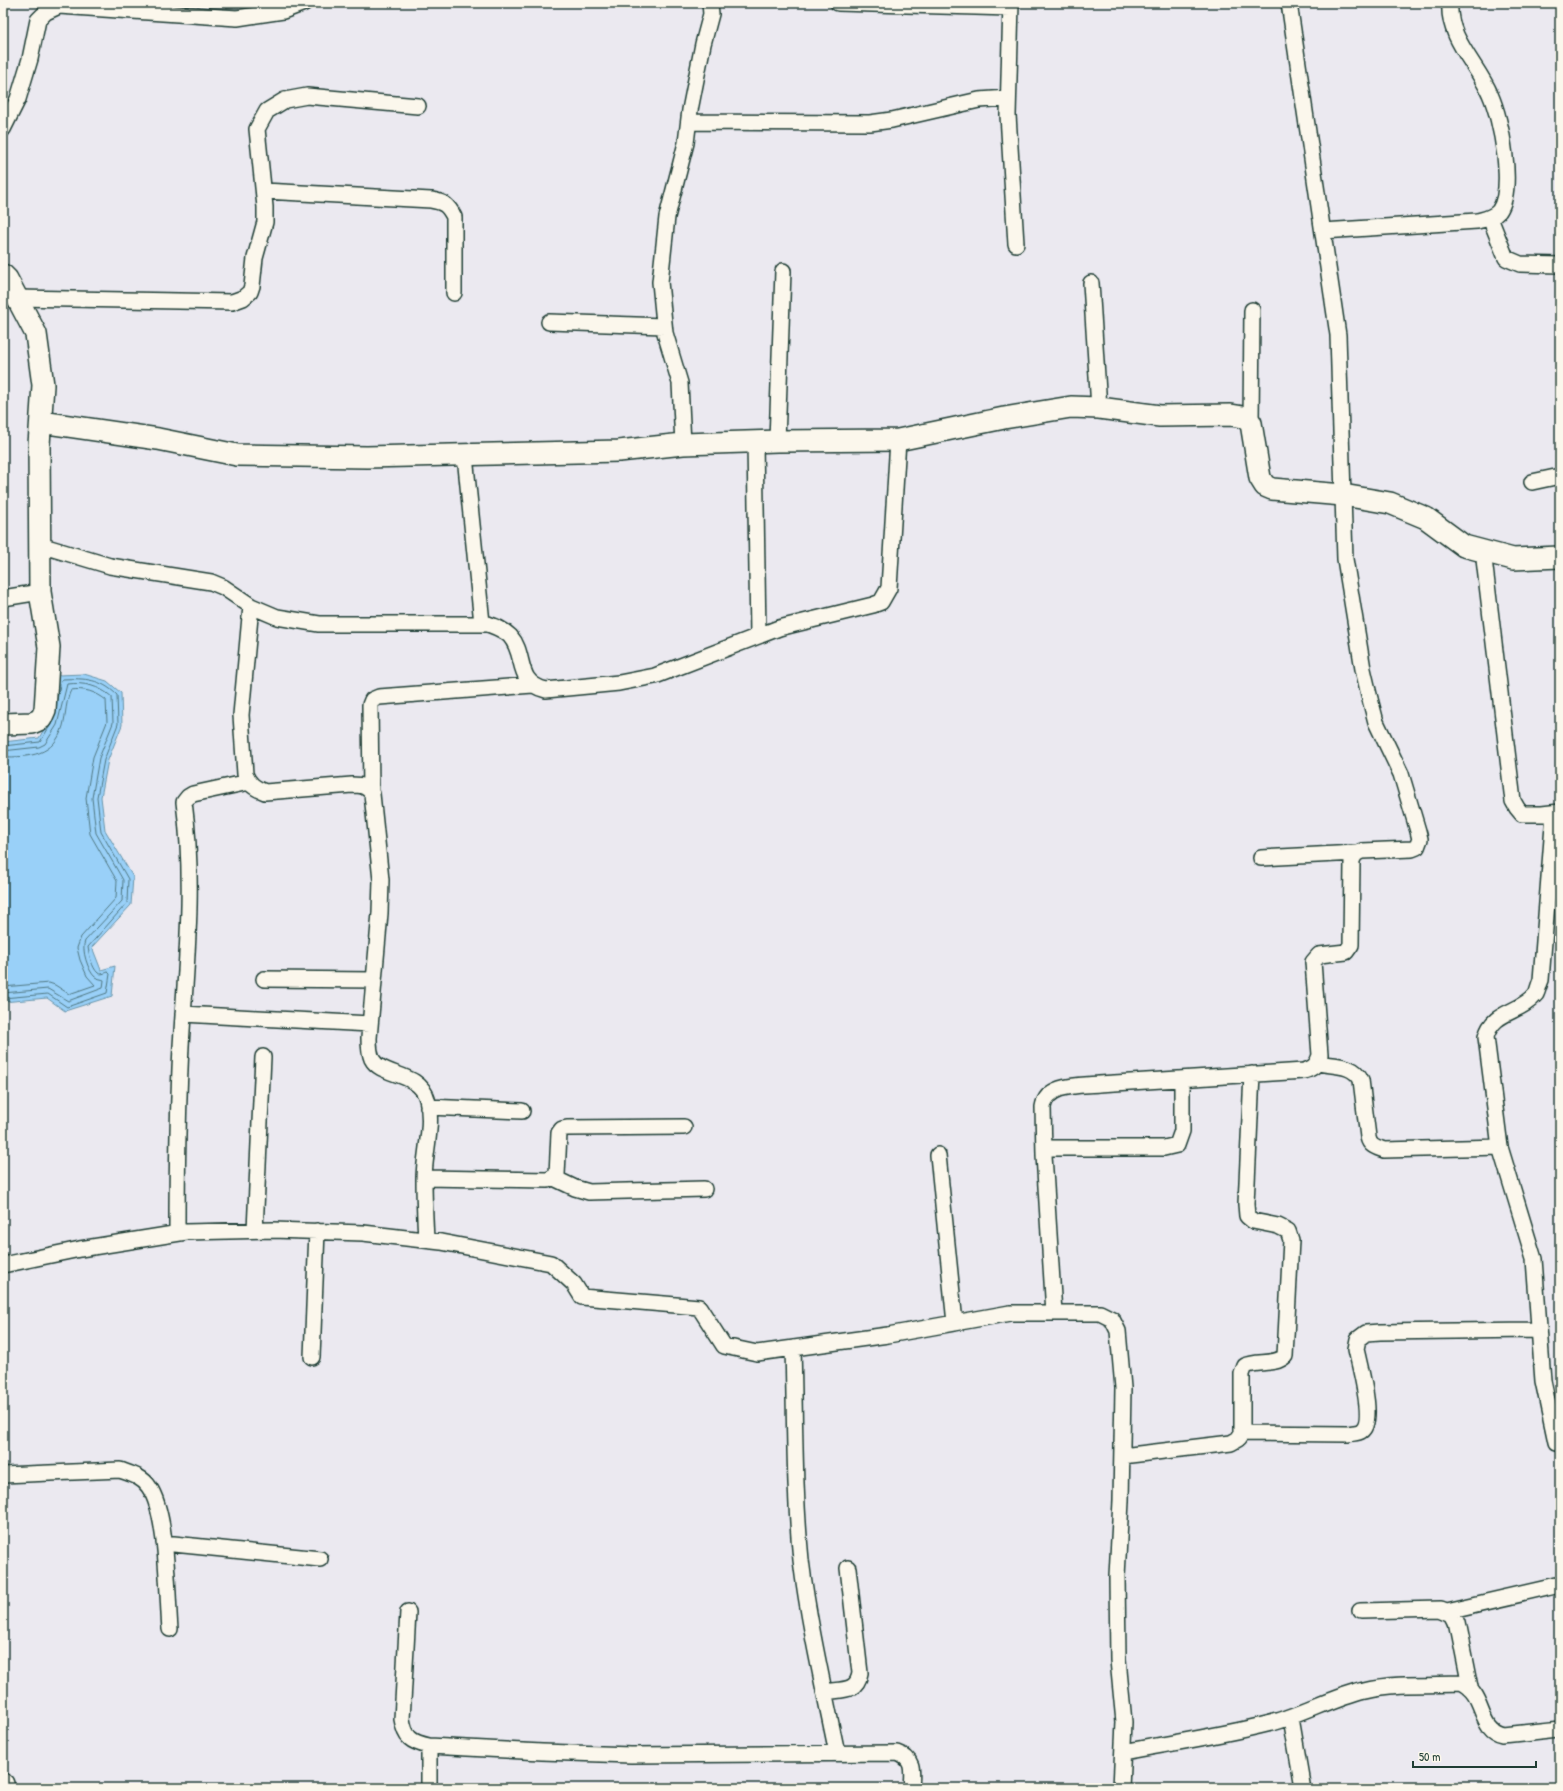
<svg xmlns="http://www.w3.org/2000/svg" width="1563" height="1791" font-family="'Patrick Hand',sans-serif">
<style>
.water{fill:#99d0f8;stroke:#6895aa}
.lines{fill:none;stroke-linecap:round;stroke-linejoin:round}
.shore{stroke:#507882;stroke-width:1}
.street-casing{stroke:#1f3d34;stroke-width:18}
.secondary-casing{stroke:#1f3d34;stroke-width:24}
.street{stroke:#fbf7ec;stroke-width:15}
.secondary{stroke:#fbf7ec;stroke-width:21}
</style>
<rect width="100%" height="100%" fill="#ebe9f0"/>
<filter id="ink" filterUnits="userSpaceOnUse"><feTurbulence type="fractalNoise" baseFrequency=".025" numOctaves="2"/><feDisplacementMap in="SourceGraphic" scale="8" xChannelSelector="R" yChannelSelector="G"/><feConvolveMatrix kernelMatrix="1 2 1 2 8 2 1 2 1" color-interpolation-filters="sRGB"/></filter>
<g filter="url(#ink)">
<path class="water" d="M84,674L107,681L121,693L122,725L108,760L101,797L105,830L133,877L131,905L92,947L101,970L115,966L112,996L65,1011L47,998L3,1002V742L39,738L48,722L58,675Z"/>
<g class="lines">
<path class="shore" d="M3,746L40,742L53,721
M3,751L39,747L45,744L57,725L67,684C84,682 99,686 112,697L113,723L99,758L92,798L96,833L123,880L122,901L85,941C81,949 88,971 95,977C98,979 102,979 104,980L103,988L68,1001L48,989L3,993
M3,757C30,757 54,756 63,726C66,714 66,700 71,690C84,688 96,692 106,700L107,722L93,757L86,798L90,834L117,881L116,898L81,937L77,948L80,960L87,976L95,985L69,994L55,985L49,983L3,987
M3,998L48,994L67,1007L107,993L110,974L108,972C105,973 101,975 98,973C92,968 89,954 88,947L127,903L128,879L101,832L97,797L104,760L118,724L117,695C101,679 85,678 63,679L61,680L57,700"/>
<g class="street-casing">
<path id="street" d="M838,3L1010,8
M1011,3L1008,115L1016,244
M689,122L870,123L892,120L979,100L1008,98
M3,129L18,99L30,59L38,20L46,12L59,6L237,18L283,11L304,3
M264,191L431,200C444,202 448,205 454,217V293
M1490,218L1506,258L1520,264L1560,265
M1323,231L1477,221C1485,219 1493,218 1499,211C1515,188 1501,119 1490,94C1478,65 1447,38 1450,3
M1091,283L1099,408
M17,298L232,302L243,298L250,292L252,286L255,258L265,222V207L257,129L267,111L285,100L307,96L418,106
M549,322L664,326
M1251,423L1252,310
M777,441L783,271
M755,442L758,635
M683,444L680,383L665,333L660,282L667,217L686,143L690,110L703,44L711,14L710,3
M465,456L482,623
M1532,482L1560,476
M40,545L110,566L211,582L223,587L251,606L277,617L319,624H488C496,627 503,629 510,636C527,655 514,682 546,690L619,683L655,676L779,628L873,605L881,602L889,588L898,440
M1483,551L1513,801L1517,808L1522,814H1542L1560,812
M3,598L40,592
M251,606L241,715L245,774C249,784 254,788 265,792L352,785C361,785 368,786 372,794L381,880L380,913L369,1038C369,1045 369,1052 372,1059C381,1077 419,1071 427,1099C434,1124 424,1153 424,1179C424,1199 425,1220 426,1240
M371,792L370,705L372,700L379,697L533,685
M1554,813L1541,980C1539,984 1538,990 1536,994C1520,1014 1493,1010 1486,1037L1500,1147L1534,1259L1543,1381L1556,1442L1560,1443
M1261,858L1356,853
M264,979L374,980
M183,1014L370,1024
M1317,1063C1333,1066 1354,1064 1361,1080L1368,1137C1370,1146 1376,1147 1384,1150L1500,1147
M428,1107L522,1111
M1044,1148H1164L1177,1145L1182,1131V1079
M938,1155L955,1323
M424,1178L548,1180L557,1175L559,1133L562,1129L567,1128L684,1127
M554,1178L575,1188L589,1192L704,1189
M255,1230L263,1057
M177,1233C177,1171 178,1108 181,1046C186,965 195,883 184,802L188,797L193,794L249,782
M3,1265L80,1249L186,1232L273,1230L363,1233L441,1242L551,1263L574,1284L582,1297L699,1307L724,1346L757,1353L888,1335L1010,1313H1100L1112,1319L1118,1331L1123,1388L1121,1501L1117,1576L1118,1660L1124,1722L1121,1788
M1054,1313L1044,1155L1043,1107C1047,1083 1080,1086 1099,1084L1304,1071C1314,1068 1317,1065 1320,1055L1313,962L1319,955L1346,952L1351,945L1352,861C1354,855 1356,853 1362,851L1412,849L1417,847L1420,839L1418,831L1401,774L1376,722L1370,699L1363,669L1345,559L1338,335L1289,3
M793,1348C795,1419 794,1490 801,1560C809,1625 824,1689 837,1753
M312,1357L317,1231
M1242,1433L1348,1434C1352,1433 1358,1433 1361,1431C1376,1421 1359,1365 1356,1349L1358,1339L1366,1333L1380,1332L1539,1330
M1122,1456L1231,1443L1238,1439L1242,1433V1374L1245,1366C1258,1360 1274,1366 1285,1356L1291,1240L1288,1231L1278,1226L1253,1221L1247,1216L1246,1204L1252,1074
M3,1475L120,1470C131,1474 143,1477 149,1487C168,1514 167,1594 170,1629
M164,1543L320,1559
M1360,1611L1441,1609L1453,1614L1457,1622L1470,1687
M1447,1611L1560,1585
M408,1612L402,1719C405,1738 411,1742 429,1746L542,1752L631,1755L897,1753C915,1759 912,1772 911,1788
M824,1692C841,1689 857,1693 860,1673L848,1568
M1291,1718L1303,1788
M429,1746V1788
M1123,1752C1171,1743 1219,1736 1267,1724C1301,1716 1330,1698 1364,1690C1391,1683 1433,1685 1461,1684C1487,1695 1477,1729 1504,1735L1560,1729"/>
</g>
<g class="secondary-casing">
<path id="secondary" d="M3,275L7,279L36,334L43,385L39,445L40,592L49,647L45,710L41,719L32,723L3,724
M41,422L158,439L237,455L367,457L619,451L683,444L777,441L898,440L1004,418L1071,407L1099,408L1160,416L1231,415L1243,417L1251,423L1260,478L1265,486L1272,489L1343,495L1390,503L1426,518L1464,546L1513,559L1560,557
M3,1784L4,1788"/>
</g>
<use href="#street" class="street"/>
<use href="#secondary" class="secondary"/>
</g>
</g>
<rect width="1563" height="1791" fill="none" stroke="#fbf7ec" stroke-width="16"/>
<rect x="8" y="8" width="1547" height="1775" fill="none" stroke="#1f3d34" stroke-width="1.5" filter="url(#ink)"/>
<path d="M1413 1761v6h123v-6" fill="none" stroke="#1f3d34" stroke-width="2"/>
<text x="1419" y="1761" font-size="12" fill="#1f3d34" stroke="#fbf7ec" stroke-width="3" paint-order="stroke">50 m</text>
</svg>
